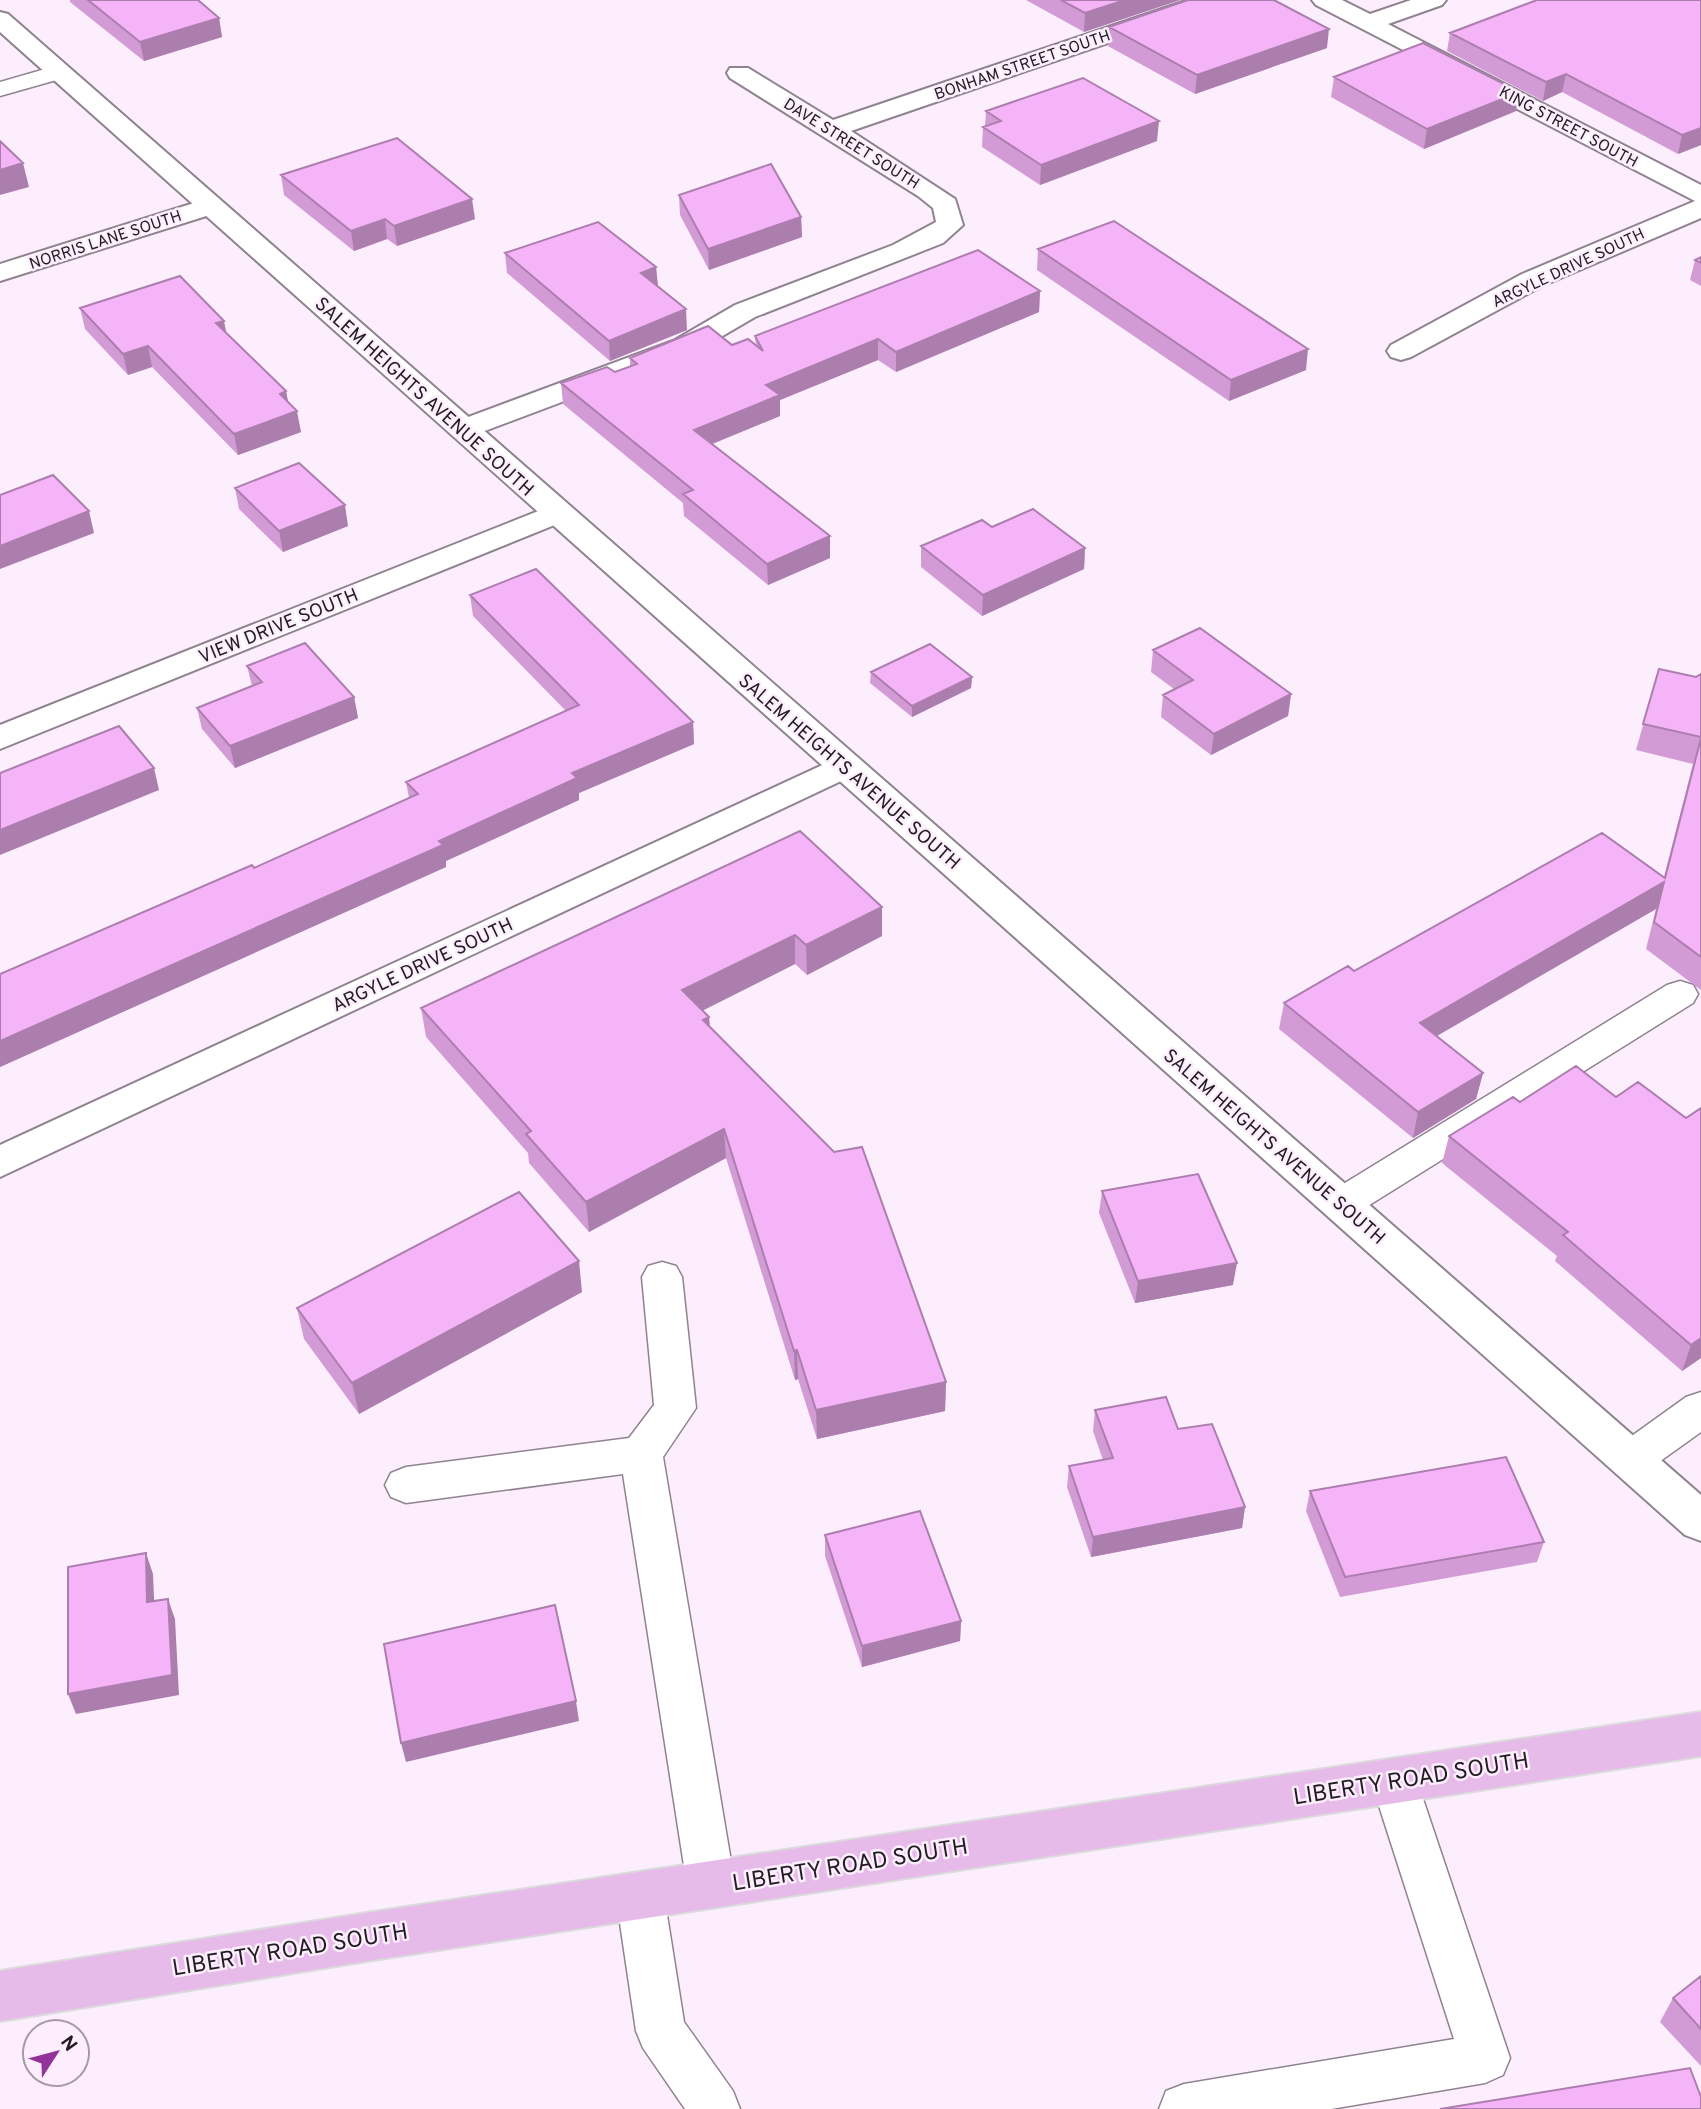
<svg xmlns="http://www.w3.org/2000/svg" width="1701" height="2109" font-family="Overpass,sans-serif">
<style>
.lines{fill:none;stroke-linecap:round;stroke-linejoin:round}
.lane-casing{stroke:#908390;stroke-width:3}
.street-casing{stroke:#908390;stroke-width:4}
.secondary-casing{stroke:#908390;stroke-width:4}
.primary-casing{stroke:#dbdbdb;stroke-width:4}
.lane{fill:#fff;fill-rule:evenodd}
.street{fill:#fff;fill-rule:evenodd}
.secondary{fill:#fff;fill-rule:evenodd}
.primary{fill:#e6bae9;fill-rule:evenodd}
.wall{fill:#d39bd5}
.shaded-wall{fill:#ac7eae}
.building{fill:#f5b4f8;stroke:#ac7eae;stroke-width:2}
.labels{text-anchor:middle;stroke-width:5;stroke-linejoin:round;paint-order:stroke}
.far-street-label{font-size:16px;fill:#211c21;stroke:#fdeefd}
.street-label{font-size:19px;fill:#211c21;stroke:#fdeefd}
.near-street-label{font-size:23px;fill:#211c21;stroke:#fdeefd}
</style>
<rect width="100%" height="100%" fill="#fdeefd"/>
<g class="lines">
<g class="lane-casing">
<path id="lane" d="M59,65L67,67L71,72L67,77L0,96V82Z
M1680,981L1693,985L1698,994L1693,1003L1355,1214L1341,1219L1327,1214L1322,1204L1327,1194L1667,985Z
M662,1262L676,1266L682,1277L696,1408L663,1457L735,1885L728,1901L711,1907L694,1901L687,1885L623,1474L406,1503L391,1497L385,1485L391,1473L406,1467L629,1438L654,1405L642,1277L648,1266Z
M1701,1392V1432L1645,1472L1630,1477L1615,1472L1609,1460L1615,1448L1686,1397Z
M1394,1760L1410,1766L1417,1781L1510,2058L1503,2075L1485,2083L1331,2109H1159L1166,2091L1184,2084L1454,2039L1371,1781L1378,1766Z
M640,1873L657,1880L664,1896L684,2022L733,2091L740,2109H685L643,2048L636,2031L616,1896L623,1880Z"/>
</g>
<g class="street-casing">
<path id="street" d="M1188,0H1223L1219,5L851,131L955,199L963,225L943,243L755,317L695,352L474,435L463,438L452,435L448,429L452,423L675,340L735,305L893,245L936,222L933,208L918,196L730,78L727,73L730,68H748L833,120Z
M1312,0H1342L1370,14L1411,0H1446L1442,5L1388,24L1701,185V218L1542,286L1411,357L1401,360L1391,357L1387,351L1391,345L1522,274L1695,201L1316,5Z
M210,198L219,200L223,206L219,212L0,281V264Z
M556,504L567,506L571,513L567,520L0,749V725Z
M844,755L856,758L861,766L856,774L0,1177V1145Z"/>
</g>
<g class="secondary-casing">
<path id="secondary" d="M0,12L8,14L1701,1495V1541L1685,1535L0,32Z"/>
</g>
<g class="primary-casing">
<path id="primary" d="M1701,1712V1756L373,1960L0,2021V1971L373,1912Z"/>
</g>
<use href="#lane" class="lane"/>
<use href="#street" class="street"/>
<use href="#secondary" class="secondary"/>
<use href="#primary" class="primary"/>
</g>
<path class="wall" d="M70,0H198L219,18L222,37L144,61L70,2Z
M1026,0H1180L1084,32Z
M1701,0V145L1678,154L1562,92L1543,101L1447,51L1450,33Z
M1109,27L1327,48L1195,94L1108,46Z
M1334,77L1516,111L1424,149L1331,97Z
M986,111L1157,141L1040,185L982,147L983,127L985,126Z
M281,175L475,219L397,246L387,239L354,251L284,195Z
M679,195L801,217L802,237L709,270L680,215Z
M1038,249L1306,370L1229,401L1037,270Z
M505,253L656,267L658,286L687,330L610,361L507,273Z
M1701,257V286L1690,280L1695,260Z
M1040,291L1039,312L896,372L878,360L780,400V416L712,444L830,536V558L768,585L684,516L683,503L563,404L561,383L615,372L630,366V358L732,345H756L755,336Z
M80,308L227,334L286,391L288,402L301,432L238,455L152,367L128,375L85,329Z
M235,488L348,526L283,552L239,509Z
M992,527L1085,548L1084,569L982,616L921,567V546Z
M470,595L693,722L694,744L579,793V800L446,861V867L0,1067V974L254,868L409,798L406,782L566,711L473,616Z
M1153,650L1291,694L1288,716L1211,755L1161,717L1163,695L1174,689L1151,672Z
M247,666L354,697L358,718L235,768L202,729L197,708L252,686Z
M1659,669L1696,677L1701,674V990L1646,949L1656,909L1437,1036L1483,1073L1476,1099L1413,1138L1279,1029L1284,1003L1354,971L1664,877L1693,764L1636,750Z
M871,672L972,677L971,688L912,717L870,683Z
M882,907V936L807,975L795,964L703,1010L709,1017L710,1027L946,1382L945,1411L817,1439L798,1379L795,1380L726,1158L589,1232L529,1163L528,1153L426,1037L421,1008Z
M1616,1097L1686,1118L1701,1108V1358L1682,1371L1555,1261L1557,1256L1442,1163L1449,1136L1520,1102Z
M1102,1191L1233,1285L1135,1303L1099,1213Z
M582,1292L359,1414L304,1339L297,1308Z
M1095,1410L1178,1429L1245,1507L1242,1528L1091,1557L1067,1487L1069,1466L1103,1460L1093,1431Z
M1310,1491L1544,1542L1537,1562L1340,1597L1306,1511Z
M825,1535L961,1621L960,1641L862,1667L825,1556Z
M1701,1976V2066L1660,2022L1673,1998Z"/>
<path class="shaded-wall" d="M1125,0H1180L1084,32L1085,13Z
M219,18L222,37L144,61L140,42Z
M1329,29L1327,48L1195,94L1197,75Z
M1566,74L1562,92L1543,101L1546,82Z
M1520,92L1516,111L1424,149L1427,129Z
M1159,121L1157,141L1040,185L1041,165Z
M1701,128V145L1678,154L1682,135Z
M23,163L29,187L0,195V170Z
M472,199L475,219L397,246L394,226Z
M801,217L802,237L709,270L708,249Z
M385,219L387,239L354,251L351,231Z
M656,267L658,288L641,273Z
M1040,291L1039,312L896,372V352Z
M686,309L687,330L610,361L609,341Z
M224,321L228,341L216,323Z
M878,339V360L780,400V416L695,451L694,430L766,385Z
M148,346L152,367L128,375L123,354Z
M1308,349L1306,370L1229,401L1231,380Z
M286,391L290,412L280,394Z
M297,411L301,432L238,455L234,434Z
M345,505L348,526L283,552L279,531Z
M89,511L94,533L0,569V546Z
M830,536V558L768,585L767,564Z
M1085,548L1084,569L982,616L983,595Z
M972,677L971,688L912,717V706Z
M1291,694L1288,716L1211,755L1214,734Z
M354,697L358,718L235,768L230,746Z
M693,722L694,744L579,793V800L446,861V867L0,1067V1041L439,841L572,773Z
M154,768L159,790L0,855V830Z
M1664,882L1656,909L1414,1049L1420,1023Z
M882,907V936L807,975L806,945Z
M795,935V964L684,1020L682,990Z
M709,1017L711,1046L703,1020Z
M1483,1073L1476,1099L1413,1138L1418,1112Z
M724,1129L726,1158L589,1232L586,1202Z
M579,1261L582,1292L359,1414L352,1383Z
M1237,1263L1233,1285L1135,1303L1138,1281Z
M1701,1338V1358L1682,1371L1691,1345Z
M797,1350L798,1379L795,1380L794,1351Z
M946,1382L945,1411L817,1439L816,1410Z
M1245,1507L1242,1528L1091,1557L1093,1537Z
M146,1553L153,1574L155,1622L147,1602Z
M168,1599L175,1619L179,1695L76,1714L68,1694Z
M961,1621L960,1641L862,1667V1646Z
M576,1701L579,1721L406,1762L401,1743Z"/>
<path class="building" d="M88,0H198L219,18L140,42Z
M1061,0H1125L1085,13Z
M1188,0H1274L1329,29L1197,75L1109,27Z
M1537,0H1701V128L1682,135L1566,74L1546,82L1450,33Z
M1423,43L1520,92L1427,129L1334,77Z
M1083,78L1159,121L1041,165L983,127L1001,121L986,111Z
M397,138L472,199L394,226L385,219L351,231L281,175Z
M0,141L23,163L0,170Z
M771,164L801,217L708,249L679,195Z
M1114,221L1308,349L1231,380L1038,249Z
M598,222L656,267L641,273L686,309L609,341L505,253Z
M978,250L1040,291L896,352L878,339L766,385L780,395L694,430L830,536L767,564L683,494L693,490L561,383L607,367L615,372L637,364L630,358L708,326L732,345L748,339L763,351L755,336Z
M1701,257V263L1695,260Z
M180,276L224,321L216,323L286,391L280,394L297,411L234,434L148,346L123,354L80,308Z
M299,463L345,505L279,531L235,488Z
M53,475L89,511L0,546V495Z
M1033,509L1085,548L983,595L921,546L982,520L992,527Z
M536,569L693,722L572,773L577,778L439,841L443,845L0,1041V974L252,865L254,868L418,794L406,782L579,705L470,595Z
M1200,628L1291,694L1214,734L1163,695L1193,680L1153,650Z
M305,643L354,697L230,746L197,708L262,682L247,666Z
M930,644L972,677L912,706L871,672Z
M1659,669L1696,677L1701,674V737L1643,724Z
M119,726L154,768L0,830V773Z
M1701,738V957L1654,922L1664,882L1420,1023L1483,1073L1418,1112L1284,1003L1348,966L1354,971L1602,833L1665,878Z
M800,831L882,907L806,945L795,935L682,990L709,1017L703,1020L834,1152L862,1147L946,1382L816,1410L797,1350L794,1351L724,1129L586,1202L526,1134L531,1131L421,1008Z
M1576,1066L1616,1097L1638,1082L1686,1118L1701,1108V1338L1691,1345L1563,1235L1568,1232L1449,1136L1513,1097L1520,1102Z
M1198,1174L1237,1263L1138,1281L1102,1191Z
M519,1192L579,1261L352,1383L297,1308Z
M1166,1397L1178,1429L1212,1424L1245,1507L1093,1537L1069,1466L1113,1458L1095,1410Z
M1506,1457L1544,1542L1345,1577L1310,1491Z
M920,1511L961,1621L862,1646L825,1535Z
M146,1553L147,1602L168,1599L172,1675L68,1694V1567Z
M555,1605L576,1701L401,1743L384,1644Z
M1701,1976V2029L1673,1998Z
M1690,2068L1701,2097V2109H1440Z"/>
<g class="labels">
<g class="far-street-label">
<text transform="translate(1022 64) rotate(-19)" y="6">BONHAM STREET SOUTH</text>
<text transform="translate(1569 126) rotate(28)" y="6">KING STREET SOUTH</text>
<text transform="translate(852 143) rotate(32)" y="6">DAVE STREET SOUTH</text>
<text transform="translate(105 239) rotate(-18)" y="6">NORRIS LANE SOUTH</text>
<text transform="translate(1568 267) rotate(-25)" y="6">ARGYLE DRIVE SOUTH</text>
</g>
<g class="street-label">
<text transform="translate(425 396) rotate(42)" y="7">SALEM HEIGHTS AVENUE SOUTH</text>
<text transform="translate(278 625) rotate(-22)" y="7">VIEW DRIVE SOUTH</text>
<text transform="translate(850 771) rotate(41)" y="7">SALEM HEIGHTS AVENUE SOUTH</text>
<text transform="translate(422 964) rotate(-25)" y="7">ARGYLE DRIVE SOUTH</text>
<text transform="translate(1275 1146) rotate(41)" y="7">SALEM HEIGHTS AVENUE SOUTH</text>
</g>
<g class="near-street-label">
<text transform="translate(1411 1778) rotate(-9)" y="8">LIBERTY ROAD SOUTH</text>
<text transform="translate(850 1864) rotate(-9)" y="8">LIBERTY ROAD SOUTH</text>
<text transform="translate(290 1949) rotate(-9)" y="8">LIBERTY ROAD SOUTH</text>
</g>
</g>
<g transform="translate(56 2053) rotate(54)"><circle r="33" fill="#fdeefd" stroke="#a59aa5" stroke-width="2"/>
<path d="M0-5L12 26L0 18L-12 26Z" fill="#92329a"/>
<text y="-10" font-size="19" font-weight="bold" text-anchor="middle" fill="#211c21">N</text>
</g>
</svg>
